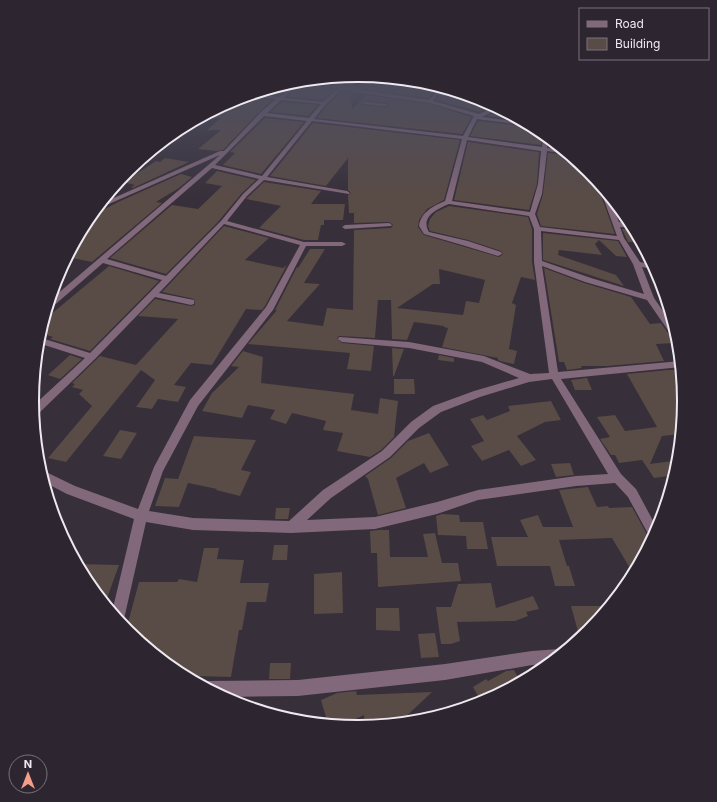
<svg xmlns="http://www.w3.org/2000/svg" width="717" height="802" font-family="Inter,sans-serif">
<style>
.building{fill:#594b46;fill-rule:evenodd}
.lines{fill:none;stroke-linecap:round;stroke-linejoin:round}
.minor{fill:#81687b;fill-rule:evenodd}
.rim{fill:none;stroke:#eee9f0;stroke-width:2}
</style>
<rect width="100%" height="100%" fill="#372f39"/>
<path class="building" d="M388,87H411L436,90L428,98L383,92Z
M271,88L283,92L279,95L255,93Z
M298,88L334,90L322,100L288,97Z
M443,90H451L452,92L469,95L484,99L494,105L479,112L436,100Z
M342,92L351,93L352,109L367,95L430,104L472,117L462,134L317,118L327,105ZM366,101L385,103L388,106L385,107L363,105Z
M246,98L272,100L259,112L223,150L216,151L198,149L221,130H207L221,118H210L215,112L229,111Z
M282,102L318,105L308,116L270,112Z
M501,109L518,118L524,121L487,116Z
M265,118L304,122L261,174L223,165L235,153L230,152Z
M478,121L534,127L543,132L541,145L470,136Z
M313,123L460,140L444,200L427,209L419,220L418,227L424,235L499,257L503,254L501,251L468,240L430,231L428,226L430,219L436,212L449,206L528,217L532,229V262L535,280L521,277L512,303L516,305L509,349L517,351L514,364L500,361L498,360V358L442,347L448,328L444,327V326L414,322L407,340L392,339L391,300H378L375,338L339,336L337,338L342,343L374,346L371,371L347,369L350,353L248,344L277,310H275L297,267L298,268L310,249H325L304,283L320,284L287,321L323,326L327,308L353,310L354,230L391,228L393,225L389,222L354,223V213H349L348,195L351,193L348,190V158L326,186L270,176ZM439,269L485,280L479,303L466,301L463,315L397,308L433,284H440Z
M549,137L564,149L549,147Z
M468,142L539,152L537,184L529,210L454,200Z
M548,153L571,155L589,170L600,183L598,187L615,234L541,226L537,214L543,194Z
M165,158L189,162L133,188L131,187L135,185L124,182L156,161L160,162Z
M217,171L256,180L242,193L217,223L166,274L110,258L172,205L198,209L222,186L205,183Z
M181,174L192,177L179,188L156,202L162,203L92,262L67,257L89,217L118,202Z
M264,182L321,191L311,204H345L343,220H324V225H321L318,240H304L259,228L281,206L246,199Z
M610,195L622,209L628,222L620,221Z
M224,226L269,238L245,260L283,268L287,265L265,306L262,310L246,309L212,365L191,363L174,385L186,387L178,402L158,399L152,409L136,407L155,380L141,370L66,462L48,458L92,406L79,394L83,390L72,387L75,384L72,383L100,356L136,365L178,319L138,316L155,299L191,306L195,305L194,299L162,292Z
M622,229H632L639,242H628Z
M543,233L618,241L627,257L616,256L599,240L595,244L602,255L559,250L558,255L616,275L624,286L543,260Z
M109,266L159,281L90,351L50,339L53,337L40,333L44,320Z
M544,268L584,283L631,297L650,324L661,323L675,343L656,344L664,361L607,366H581L582,368L567,370L564,362H559Z
M392,348L404,349L394,376H393Z
M243,351L263,357L261,383L354,394L351,410L378,414L380,398L398,401L394,437L381,450L370,457L337,451L343,433L323,430L326,421L292,413L286,424L270,419L275,410L248,405L242,418L202,411L212,393L239,367L231,366Z
M70,355L82,359L60,379L48,375Z
M439,355L454,358V362L438,360Z
M668,370H682L685,401L682,434L662,436L650,464L679,460V465L676,475L654,478L642,460L619,463L615,455H611L600,439L610,437L597,417L615,415L625,431L657,427L627,374Z
M587,378L592,390H575L571,380Z
M394,379H414L415,394H394Z
M551,401L561,420L545,422L517,436L536,460L521,466L509,450L482,461L471,446L484,441L470,419L483,415L487,420L510,411L508,406Z
M120,430L137,433L121,459L103,456Z
M429,433L449,465L430,473L424,463L396,478L406,508L378,515L368,479L365,476L391,458L408,441Z
M194,436L256,440L241,470L251,472L240,496L216,490L217,489L188,483L179,507L155,506L165,478L178,479Z
M570,463L574,475L556,477L551,464Z
M588,487L597,507L608,506L609,508L632,507L651,542L634,575L612,538L559,540L567,566H569L575,586H555L550,566H497L491,537H528L520,520L538,515L543,527H573L559,490Z
M276,508H290L288,519H275Z
M442,514L459,515L460,522H483L488,549H467L466,536L438,535L436,516Z
M379,530H389L390,557H428L423,534L435,533L442,563H458L461,581L378,587L377,553H371L370,531Z
M274,545H288L287,560H272Z
M204,548H219L217,559L244,560L240,583H269L266,602H247L242,630H239L231,677L195,676L194,682L177,672L126,630L139,582H177L179,579L197,582Z
M77,564L119,565L105,604L87,582Z
M342,572L343,613L314,614V574Z
M491,583L496,608L533,596L539,609L526,612L528,616L515,621L457,622L460,641L451,644H441L436,607H451L458,584Z
M571,606H610L589,632L580,639Z
M376,608H399L400,631L376,630Z
M435,633L439,657L421,658L418,634Z
M270,663H291L290,679H269Z
M514,670L521,683L482,703L473,687L486,679L488,681L506,671Z
M356,691L357,695L432,692L398,724L365,727L364,715L341,726L328,724L321,700L337,693Z"/>
<g class="lines">
<path class="minor" d="M279,87L290,89L293,87H297L284,98L323,102L340,87L429,100L441,87H444L433,101L479,114L496,106L500,108L482,117L528,123L533,126L477,119L468,137L542,147L544,133L548,136L547,148L566,151L570,154L547,151L542,194L535,214L540,227L617,236L599,186L601,184L607,192L619,222L632,224L634,228L620,227L624,238L640,262L654,265L657,270L642,267L654,298L676,330L679,343L676,342L647,300L585,282L542,266L558,372L681,361V367L561,379L621,474L636,489L658,530L652,541L628,497L615,483L576,486L478,500L437,514L375,529L291,533L193,530L146,522L124,619L121,624L112,612L134,519L67,494L44,482L40,472H46L75,486L138,509L154,467L190,400L266,307L300,245L224,224L159,293L194,300V304L191,305L155,297L95,359L37,415L33,416V406L85,358L38,343V337L90,353L162,280L103,263L50,309L47,310L49,301L220,155L100,208H96L100,204L220,151H224L260,113L276,99L246,96L228,110L212,111L217,108H225L239,98L251,94L279,97L287,91L272,88ZM341,90L430,103L474,116L463,136L314,119L326,104ZM281,100L321,104L309,118L267,113ZM264,116L307,121L262,176L215,165ZM312,121L462,139L445,201C433,206 421,212 419,226L424,234L462,245L498,256L502,254L501,252L468,241L429,232C420,217 437,209 449,204L529,216L534,229V262L549,373L530,374L484,356L409,342L339,337L338,339L342,342L409,348L482,362L519,378L474,391L433,406L411,422L382,451L323,490L289,521L193,518L149,511L163,471L198,406L273,310L306,246H342L346,244L342,242H304L227,221L247,196L264,180L349,194L350,193L347,191L267,177ZM467,140L541,151L538,184L530,212L452,201ZM212,168L259,179L243,194L221,221L166,276L107,259ZM541,231L619,240L633,264L644,294L591,278L542,261ZM552,379L608,474L576,476L478,490L437,502L375,517L307,520L331,498L390,457L419,428L441,412L480,397L529,382Z
M366,102L385,104L387,105L385,106L364,104Z
M389,223L392,225L391,226L345,229L342,227L345,225Z
M559,649L565,652L550,664L532,665L445,680L298,696L222,697L202,686L203,684L208,681L298,680L445,664L532,651Z"/>
</g>
<linearGradient id="sky" x2="0" y2="1"><stop stop-color="#1e1a1f"/><stop offset="0.44" stop-color="#4d4d5f"/><stop offset="1" stop-color="#4d4d5f" stop-opacity="0"/></linearGradient>
<rect width="717" height="199" fill="url(#sky)"/>
<path d="M0 0H717V802H0ZM39 401a319 319 0 1 1 638 0a319 319 0 1 1-638 0Z" fill="#2d252f" fill-rule="evenodd"/>
<path class="rim" d="M39 401a319 319 0 1 1 638 0a319 319 0 1 1-638 0Z"/>
<rect x="579" y="8" width="130" height="52" fill="#2d252f" stroke="#7a737c"/>
<rect x="587" y="21" width="20" height="6" fill="#81687b" stroke="#7a737c"/>
<text x="615" y="28" font-size="12" fill="#eee9f0">Road</text>
<rect x="587" y="38" width="20" height="12" fill="#594b46" stroke="#7a737c"/>
<text x="615" y="48" font-size="12" fill="#eee9f0">Building</text>
<g transform="translate(28 774)"><circle r="19" fill="#2d252f" stroke="#7a737c"/>
<path d="M0-3L7 15L0 10L-7 15Z" fill="#f49e89"/>
<text y="-6" font-size="11" font-weight="bold" text-anchor="middle" fill="#eee9f0">N</text>
</g>
</svg>
